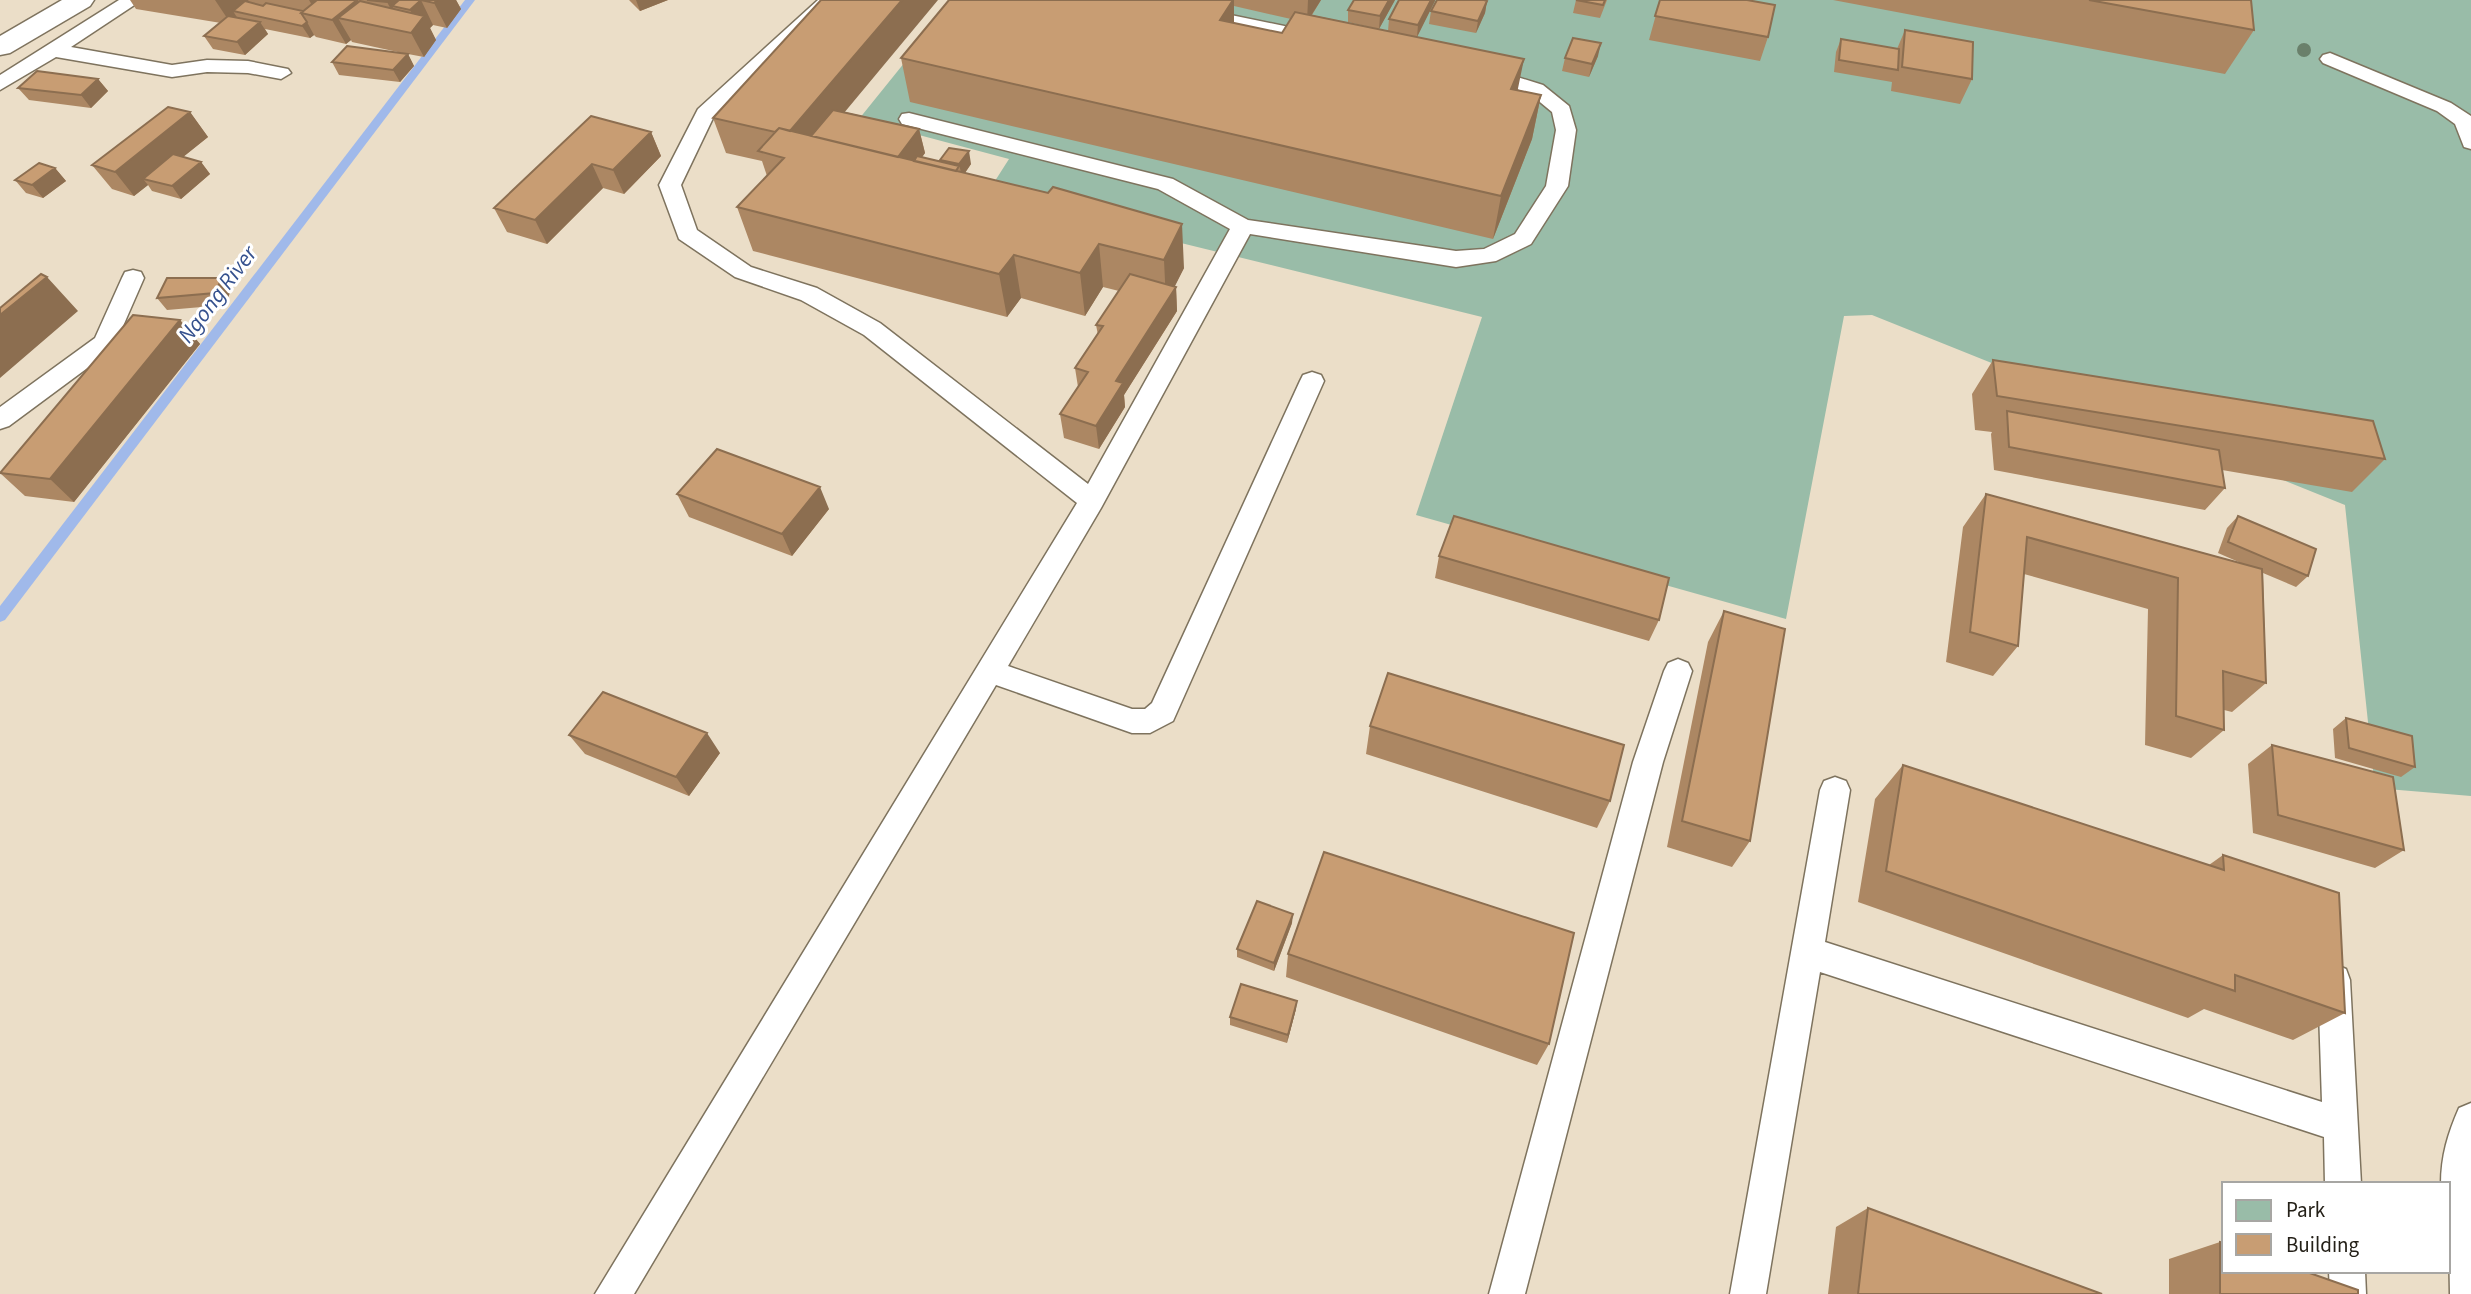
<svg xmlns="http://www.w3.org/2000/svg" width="2471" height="1294" font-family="'Source Sans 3',sans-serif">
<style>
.green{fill:#99bca8}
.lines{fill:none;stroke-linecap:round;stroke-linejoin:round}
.stream{fill:#a0b9ea;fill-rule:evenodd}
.service-casing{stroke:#7e735e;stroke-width:3}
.motorway-casing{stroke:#7e735e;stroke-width:3}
.service{fill:#fff;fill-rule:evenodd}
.motorway{fill:#fff;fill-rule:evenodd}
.tree{fill:#6a806b}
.wall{fill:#ac8763;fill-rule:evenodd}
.shaded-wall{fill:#8c6e50}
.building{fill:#c89d73;stroke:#8c6e50;stroke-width:2}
.labels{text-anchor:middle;stroke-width:6;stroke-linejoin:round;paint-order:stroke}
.water-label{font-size:23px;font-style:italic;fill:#35518e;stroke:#fff}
</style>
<rect width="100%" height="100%" fill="#ebdec8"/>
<path class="green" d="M955,0H2471V796L2375,788L2345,505L1872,315L1844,316L1786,619L1416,515L1482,317L986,195L1009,159L859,119Z"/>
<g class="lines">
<path class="stream" d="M465,0H475L5,620L0,622V606Z"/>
<g class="service-casing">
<path id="service" d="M119,0H142L71,47L172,65L207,60L248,61L288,69L291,73L281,79L248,73L207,72L172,77L56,57L0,90V75Z
M818,0H839L714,116L681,185L697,230L751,267L817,288L880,323L1088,484L1230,229L1158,189L902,124L899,119L902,114L909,113L1173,179L1248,220L1456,251L1484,249L1515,234L1546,186L1556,130L1552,112L1529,93L1478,77L1475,73L1478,69L1485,67L1543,85L1569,106L1576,130L1568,186L1531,244L1496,261L1456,267L1250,234L1101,508L1008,666L1132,709H1145L1152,703L1300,381L1303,375L1312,372L1321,375L1324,381L1173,721L1150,733H1132L996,685L634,1294H595L1077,503L864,335L801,300L735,277L679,239L659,185L698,109Z
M1197,8L1318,33L1328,39L1318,45L1190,18L1187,14Z
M2330,53L2451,103L2471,116V149L2464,147L2455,124L2437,111L2323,63L2320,59L2323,55Z
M133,270L141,272L144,278L113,349L9,426L0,429V407L95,338L122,278L125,272Z
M1678,659L1688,663L1692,671L1663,762L1525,1294H1489L1633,762L1664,671L1668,663Z
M1835,777L1846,781L1850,790L1825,942L2322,1102L2318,980L2322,969L2334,964L2346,969L2350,980L2361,1184H2325L2324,1137L1820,972L1766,1294H1730L1820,790L1824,781Z
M2471,1103V1294H2450L2448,1184H2441C2441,1156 2448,1133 2459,1108Z
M2329,1271H2365L2366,1294H2330Z"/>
</g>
<g class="motorway-casing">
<path id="motorway" d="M62,0H94L90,6L10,53L0,55V36Z"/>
</g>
<use href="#service" class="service"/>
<use href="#motorway" class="motorway"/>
</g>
<circle class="tree" cx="2304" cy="50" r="7"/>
<path class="wall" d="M130,0H456L461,9L447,28L433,25L430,28L436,40L424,57L408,54L414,66L400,82L339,75L332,62L407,54L352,42L351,40L346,44L316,37L314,35L310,38L265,29L268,34L245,55L213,49L204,36L221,23L136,9Z
M629,0H668L640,11Z
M949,0H1321L1312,15L1388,31L1389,19L1399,0H1435L1417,37L1518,91L1541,95L1532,139L1493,239L910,102L901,58ZM1234,6L1291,19L1282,33L1234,23Z
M1395,0L1379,29L1348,22V10Z
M1576,0H1607L1600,18L1573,13Z
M1660,0L1768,37L1760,61L1649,40Z
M1833,0H2251L2254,30L2225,74Z
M1487,1L1485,13L1476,33L1429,24L1431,11Z
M1905,30L1972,79L1960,104L1891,91L1892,82L1834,72L1836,52L1841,39L1897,49Z
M1598,56L1589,77L1562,71L1565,58Z
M98,79L108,91L91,108L29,100L18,88Z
M190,112L208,137L183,157L201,162L210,174L181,199L152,191L148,185L134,196L112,189L92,165Z
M845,112L919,129L925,153L922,157L941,162L940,160L971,164L965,173L1184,268L1174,287H1176L1177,311L1124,395L1125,407L1099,449L1064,438L1060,414L1078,387L1075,368L1098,335L1096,325L1119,291L1103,287L1085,316L1021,298L1007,317L753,251L737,207L767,176L762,161L726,153L713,118Z
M651,132L661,156L624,194L603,188L547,244L507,232L494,208Z
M55,168L66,181L43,198L26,193L15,180Z
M222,278L231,290L225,305L167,310L157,298Z
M180,320L200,344L74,502L25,496L0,473Z
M1993,360L2385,459L2352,492L2222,470L2225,488L2205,510L1994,470L1991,434L1992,432L1975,430L1972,394Z
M677,494L829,509L792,556L689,517Z
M1986,494L2241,563L2218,553L2227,528L2238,516L2308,576L2296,587L2263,573L2266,683L2232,712L2224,710V730L2191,758L2145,745L2148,609L2024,574L2018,646L1993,676L1946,662L1963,527Z
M1439,556L1659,620L1649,641L1435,578Z
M1724,611L1750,841L1732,867L1667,847L1708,642Z
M2346,718L2415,767L2401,777L2335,758L2333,729Z
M1370,726L1610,801L1597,828L1366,754Z
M569,735L720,753L689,796L585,754Z
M2272,745L2404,850L2375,868L2253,833L2248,764Z
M1903,765L2209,865L2223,855L2345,1013L2293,1040L2204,1009L2188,1018L1858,902L1875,799Z
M1292,923L1274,971L1237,957V949Z
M1288,954L1549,1044L1537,1065L1286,977Z
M1296,1009L1287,1043L1230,1025V1017Z
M1868,1208L2102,1294H1828L1836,1227Z
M2220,1242L2358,1294H2169V1259Z"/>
<path class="shaded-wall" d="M215,0H248L253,8L233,11L238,19L231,24Z
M309,0H358L371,24L338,18L351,40L346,44L332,20L319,17Z
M389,0H421L433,25L430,28L436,40L424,57L411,33L417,24L410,10L392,6L402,24L400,26L387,2Z
M437,0H456L461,9L447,28L434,3Z
M636,0H668L640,11Z
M902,0H938L814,149L786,135Z
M1233,0H1234V41L1220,20Z
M1308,0H1321L1307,22Z
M1389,0H1395L1379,29L1380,16Z
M1431,0H1435V1L1417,37L1418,25Z
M1487,1L1485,13L1476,33L1478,21Z
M260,22L268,34L245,55L237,42Z
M307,22L314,35L310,38L302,26Z
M1601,43L1598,56L1589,77L1592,64Z
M408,54L414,66L400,82L393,70Z
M1524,59L1515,103L1511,89Z
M98,79L108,91L91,108L81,95Z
M1541,95L1532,139L1493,239L1501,196Z
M190,112L208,137L153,181L143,179L148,185L134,196L115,172Z
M919,129L925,153L910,174L891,167Z
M651,132L661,156L624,194L613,170Z
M969,151L971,164L962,177L959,164Z
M201,162L210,174L181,199L172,186Z
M592,164L603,188L547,244L535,220Z
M55,168L66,181L43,198L32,185Z
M1182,224L1184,268L1170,296L1176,287L1177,311L1124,395L1125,407L1099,449L1096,426L1116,381L1166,302L1164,260Z
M1099,244L1103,287L1085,316L1080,273Z
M1014,255L1021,298L1007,317L999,274Z
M47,277L78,311L0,378V315Z
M222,278L231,290L225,305L215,293Z
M180,320L200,344L74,502L50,479Z
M820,487L829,509L792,556L782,534Z
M707,733L720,753L689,796L676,777Z
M1293,914L1292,923L1274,971V963Z
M1297,1001L1296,1009L1287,1043L1288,1035Z"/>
<path class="building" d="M317,0H357L332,20L301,13Z
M367,0H389L387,2Z
M399,0H437L434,3L421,0L410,10L392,6Z
M821,0H902L790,131L779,128L775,132L713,118Z
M949,0H1233L1220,20L1282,33L1295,12L1524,59L1511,89L1541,95L1501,196L901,58Z
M1354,0H1389L1380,16L1348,10Z
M1399,0H1431L1418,25L1389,19Z
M1437,0H1484L1487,1L1478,21L1431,11Z
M1576,0H1605L1603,5Z
M1660,0H1747L1775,5L1768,37L1655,16Z
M2089,0H2251L2254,30Z
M245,1L263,6L266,3L303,11L301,13L307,22L302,26L233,11Z
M360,1L424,16L411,33L338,18Z
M228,16L260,22L237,42L204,36Z
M1905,30L1973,42L1972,79L1902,67Z
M1573,38L1601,43L1592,64L1565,58Z
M1841,39L1899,49L1898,70L1839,60Z
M347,46L408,54L393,70L332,62Z
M37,71L98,79L81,95L18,88Z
M168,107L190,112L115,172L92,165Z
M833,110L919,129L898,157L811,136Z
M591,116L651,132L613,170L592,164L535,220L494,208Z
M779,128L1048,193L1053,187L1182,224L1164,260L1099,244L1080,273L1014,255L999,274L737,207L784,158L758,151Z
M949,148L969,151L959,164L940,160Z
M173,154L201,162L172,186L143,179Z
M917,156L959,166L956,171L914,161Z
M39,163L55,168L32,185L15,180Z
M41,274L47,277L0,315V308Z
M1130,274L1176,287L1116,381L1123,383L1096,426L1060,414L1088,372L1075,368L1103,326L1096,325Z
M167,278H222L215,293L157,298Z
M133,315L180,320L50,479L0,473Z
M1993,360L2373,421L2385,459L1997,396Z
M2007,411L2219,450L2225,488L2009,447Z
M717,449L820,487L782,534L677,494Z
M1986,494L2262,569L2266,683L2223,671L2224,730L2176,716L2178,578L2027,537L2018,646L1970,632Z
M1454,516L1669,578L1659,620L1439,556Z
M2238,516L2316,549L2308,576L2228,542Z
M1724,611L1785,629L1750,841L1682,821Z
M1388,673L1624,745L1610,801L1370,726Z
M603,692L707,733L676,777L569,735Z
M2346,718L2412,736L2415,767L2349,748Z
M2272,745L2393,777L2404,850L2278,815Z
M1903,765L2224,870L2223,855L2339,893L2345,1013L2235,975V991L1886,871Z
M1324,852L1574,933L1549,1044L1288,954Z
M1257,901L1293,914L1274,963L1237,949Z
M1241,984L1297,1001L1288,1035L1230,1017Z
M1868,1208L2102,1294H1858Z
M2220,1242L2224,1243V1271H2304L2358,1290V1294H2220Z"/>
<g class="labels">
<g class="water-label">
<text transform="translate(217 294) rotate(-53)" y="8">Ngong River</text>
</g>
</g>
<rect x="2222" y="1182" width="228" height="91" fill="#ffffff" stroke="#a7a6a3" stroke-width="2"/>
<rect x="2236" y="1200" width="35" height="21" fill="#99bca8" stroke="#a7a6a3" stroke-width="2"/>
<text x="2286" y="1217" font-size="21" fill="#242018">Park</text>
<rect x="2236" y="1234" width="35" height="21" fill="#c89d73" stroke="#a7a6a3" stroke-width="2"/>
<text x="2286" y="1252" font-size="21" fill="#242018">Building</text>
</svg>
